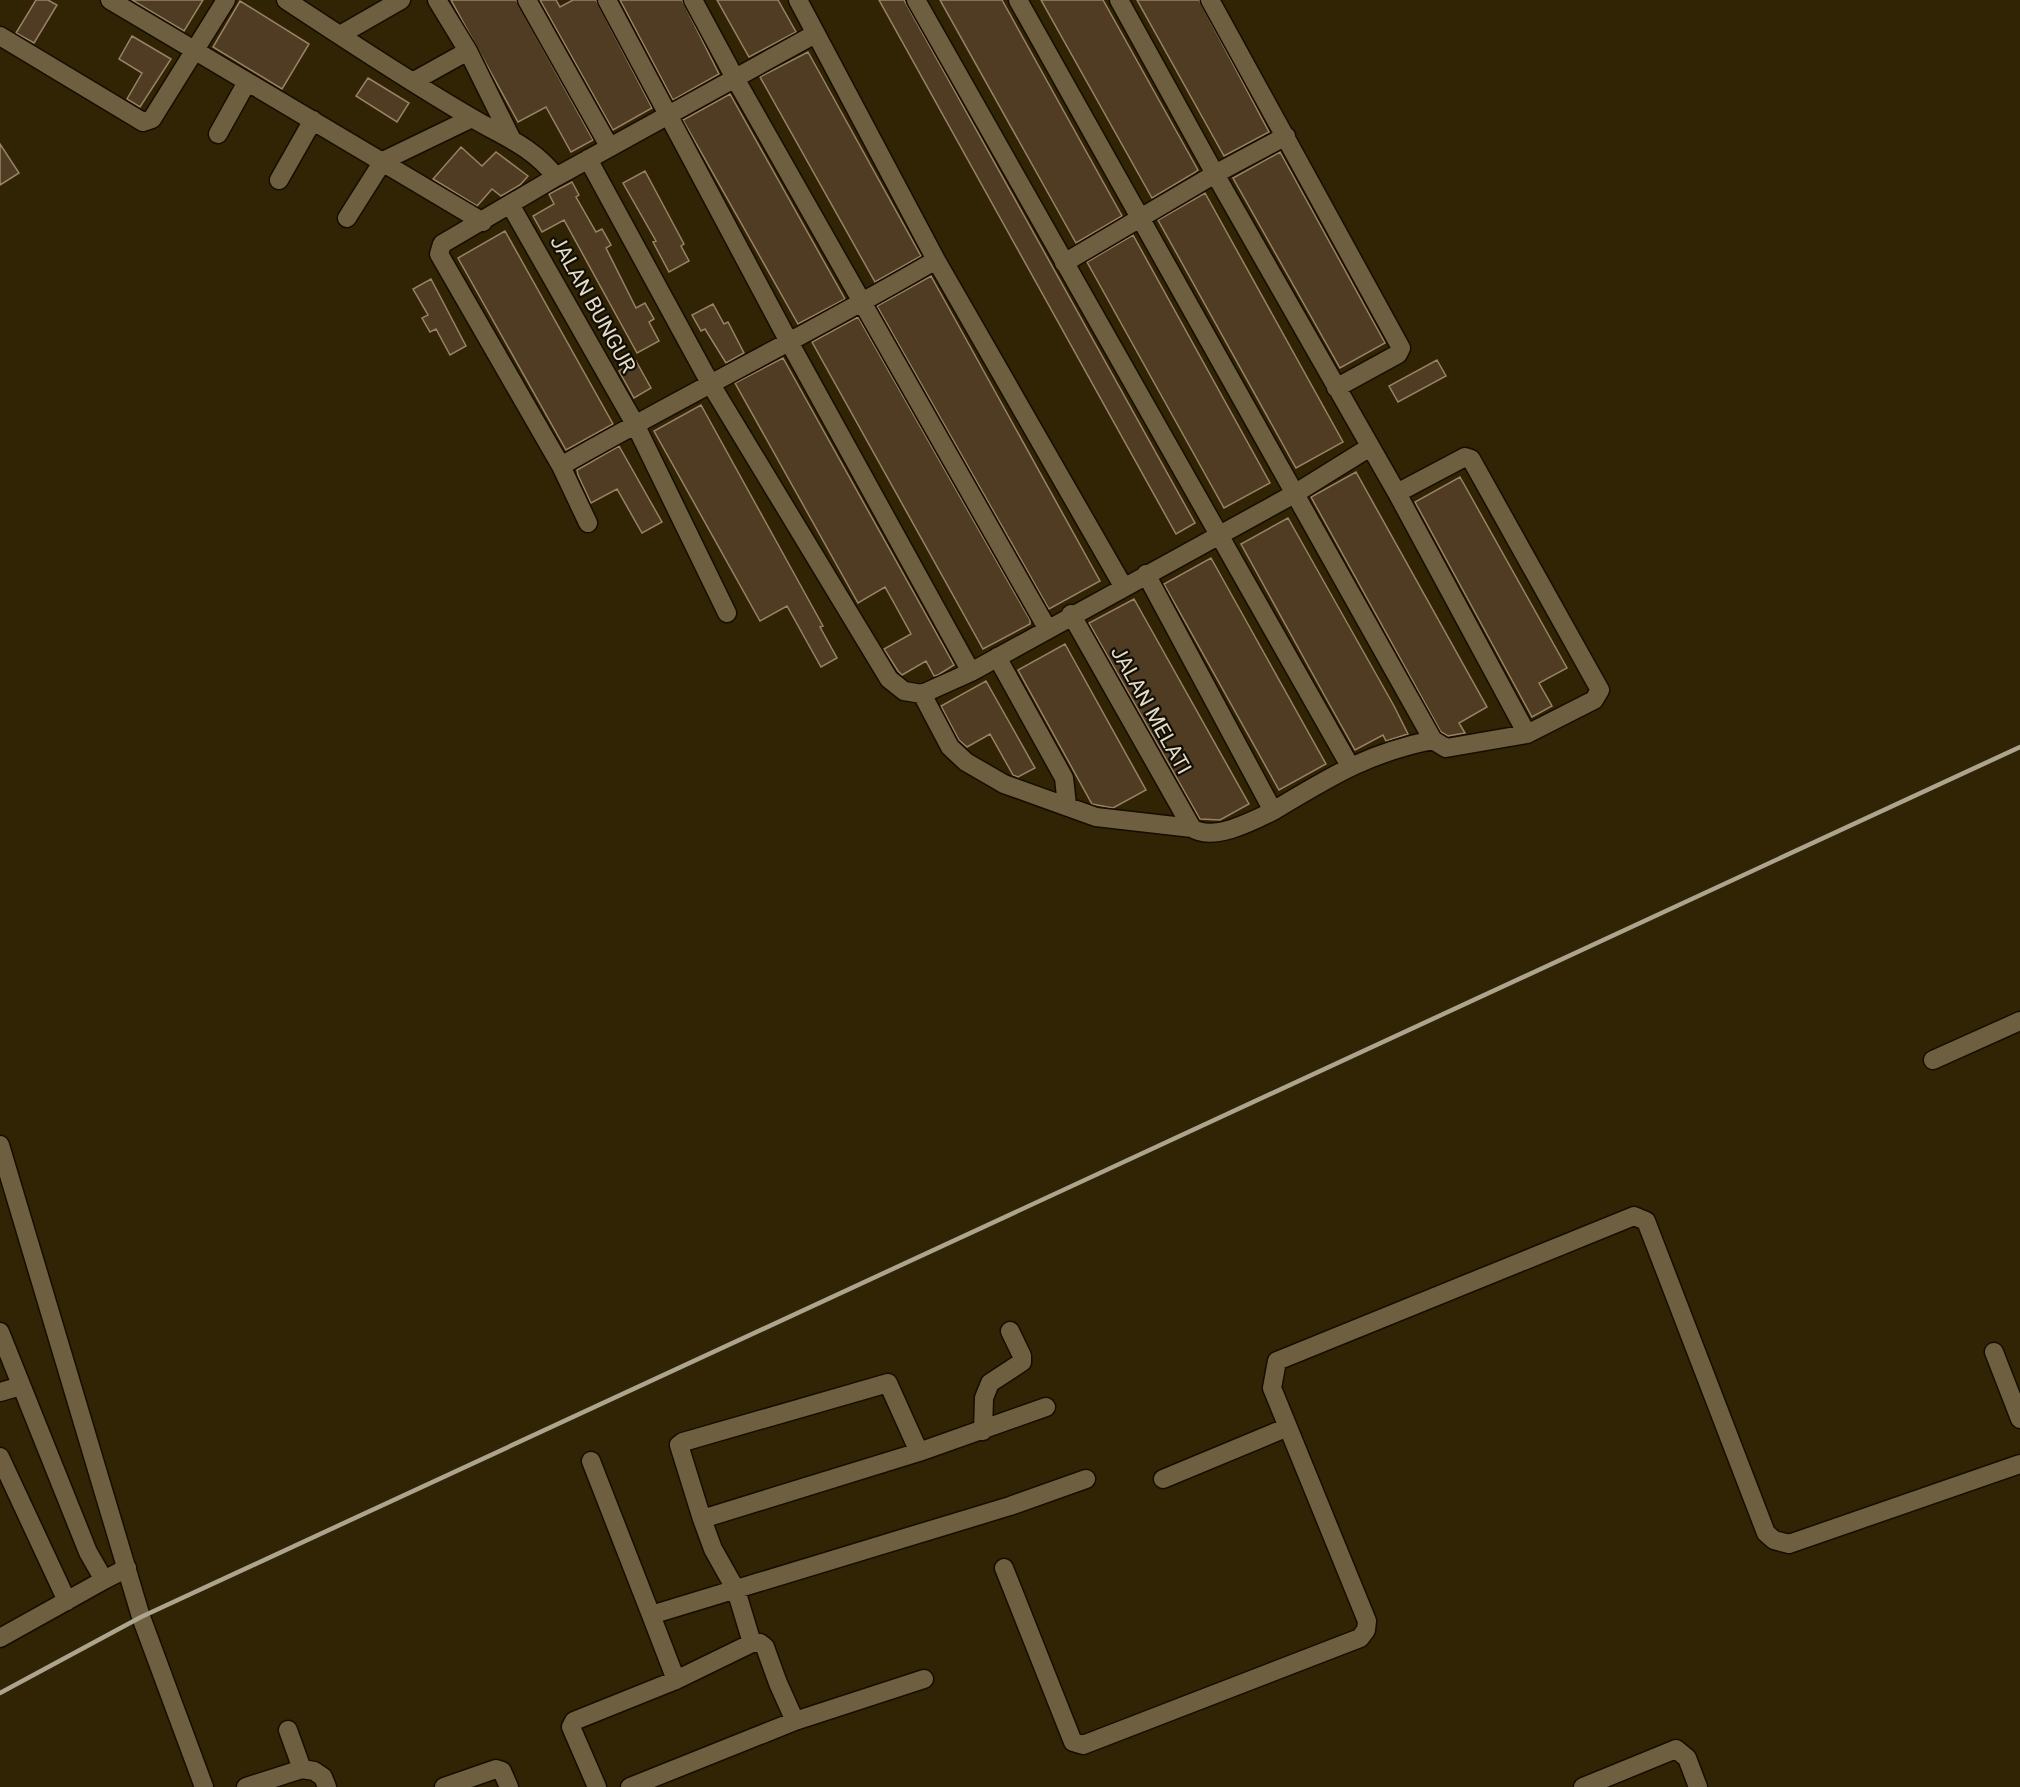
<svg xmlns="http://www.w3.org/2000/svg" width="2020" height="1787" font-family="Roboto,sans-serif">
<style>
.building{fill:#503c22;stroke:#998266;stroke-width:1.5}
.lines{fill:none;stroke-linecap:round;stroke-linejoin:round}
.minor-casing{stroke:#160d00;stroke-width:21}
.minor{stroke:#6d5f40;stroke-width:18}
.rail{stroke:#ada48e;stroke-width:4.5}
.labels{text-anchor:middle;stroke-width:4.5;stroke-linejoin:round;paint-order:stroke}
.street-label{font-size:21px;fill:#e4dccb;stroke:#130e04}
</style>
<rect width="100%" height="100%" fill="#302405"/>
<path class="building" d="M36,0H48L57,5L34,43L16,33Z
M132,0H203L184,31Z
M451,0H516L593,140L571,152L546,107L518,122Z
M540,0H556L560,7L573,0H596L652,108L613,130Z
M620,0H682L719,74L673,100Z
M717,0H778L796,32L749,57Z
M879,0H904L1195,523L1176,534Z
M940,0H1002L1122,216L1076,243Z
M1041,0H1103L1198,170L1194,173L1152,198Z
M1137,0H1199L1269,132L1224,156Z
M240,1L309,44L282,89L213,47Z
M132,36L171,59L140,107L127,99L142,73L119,59Z
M808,52L921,256L875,282L760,77Z
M368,78L409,103L397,122L356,96Z
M730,94L845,299L798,324L683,120Z
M0,144L19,173L0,185Z
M461,147L482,166L496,152L528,176L520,185L501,196L492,189L477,206L433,179Z
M1280,152L1385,343L1340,368L1233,178Z
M645,171L684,244L681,246L689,261L669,272L653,242L656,241L623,183Z
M572,182L579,195L576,197L596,232L602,229L611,245L606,248L636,308L645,303L654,319L649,322L659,341L637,353L564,220L542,232L533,216L554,204L549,194Z
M1205,193L1343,442L1296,468L1158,220Z
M505,231L613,424L566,450L458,258Z
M1133,235L1270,483L1224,508L1087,262Z
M931,276L1100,581L1049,609L877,306Z
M431,279L466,346L450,355L436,329L430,332L422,318L428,315L413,289Z
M713,304L724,324L728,322L744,353L726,363L705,329L701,331L692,315Z
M858,317L1030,620V624L983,649L812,342Z
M783,358L954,665L938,675L934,676L926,661L902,675L898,671L884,649L911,634L894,603L885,587L858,603L735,383Z
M1437,360L1446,376L1398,402L1389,386Z
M636,361L651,388L634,398L619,371Z
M701,405L823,626L820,627L837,658L821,667L787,606L760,621L654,431Z
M619,446L662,522L642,533L617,489L591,503L578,475L577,470Z
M1356,472L1487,707L1459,723L1465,733L1448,736L1441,732L1311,497Z
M1460,477L1567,668L1539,683L1552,706L1532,717L1415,502Z
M1288,518L1394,706L1408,734L1386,741L1383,735L1355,750L1327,700L1241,544Z
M1211,558L1326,764L1279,790L1164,584Z
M1134,599L1249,804L1220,820L1200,819L1089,623Z
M1065,644L1146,790L1113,808L1092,804L1018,670Z
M986,681L1035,768L1018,777L1013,775L990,734L967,747L959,740L941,706Z"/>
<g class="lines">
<g class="minor-casing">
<path id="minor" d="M110,0L483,222
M286,0C347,40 408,81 472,118C504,137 532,146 556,177L815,34
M437,0L468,51L512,140
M527,0L609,146
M607,0L788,340L971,672
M693,0L736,80L1047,628
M798,0L936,260L1123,586
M916,0L1350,766
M1018,0L1433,740
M1119,0L1215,174L1397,493L1527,734
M1210,0L1401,348L1398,354L1336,388
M340,35L401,0
M0,36L143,122L152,119L226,0
M414,81L468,51
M218,134L247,82
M588,159L710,383L889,679L904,691L922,694L971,672L1296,493L1370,447
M556,177L442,244L439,254L561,466C685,395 813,332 936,260
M279,180L313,120
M511,206L635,424L727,613
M347,218L383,161L472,118
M1064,263L1215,174L1286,136
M561,466L588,523
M1146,574L1273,811C1330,777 1367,753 1433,740L1446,748L1527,734L1594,700L1600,690L1471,459L1465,457L1397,493
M1071,614L1192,828
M997,657L1064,778L1067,805
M922,694L950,747L966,762L1004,784L1096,817L1192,828C1213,842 1253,821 1273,811
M1933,1060L2020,1021
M0,1145L141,1617L204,1787
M0,1332L88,1552L104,1580L127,1568
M1994,1352L2020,1419
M0,1392L21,1386
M983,1431L984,1398L990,1383L1022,1362V1356L1010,1331
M0,1457L67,1601
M591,1461L651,1615
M1163,1479L1288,1427
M702,1519L919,1452L1046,1407
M1004,1568L1073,1742L1083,1745L1360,1638L1366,1630L1367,1621L1272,1388L1277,1361L1634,1216L1646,1221L1766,1533L1774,1540L1789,1544L2020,1464
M0,1638L104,1580
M676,1680L651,1615L1010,1506L1086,1479
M795,1721L778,1683L765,1647L760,1643H752L736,1590L713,1549L702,1519L679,1445L683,1442L888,1383L919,1452
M288,1730L302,1769L314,1771L323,1777L327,1787
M246,1787L302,1769
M444,1787L496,1769L502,1771L509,1787
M597,1787L571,1727L574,1721L676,1680L752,1643
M630,1787L795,1721L924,1679
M1583,1787L1676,1749L1687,1758L1698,1787"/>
</g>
<use href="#minor" class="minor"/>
<path class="rail" d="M0,1693L141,1617L2020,747"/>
</g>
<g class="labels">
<g class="street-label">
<text transform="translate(593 304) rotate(61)" y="7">JALAN BUNGUR</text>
<text transform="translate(1151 710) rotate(61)" y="7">JALAN MELATI</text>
</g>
</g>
</svg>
